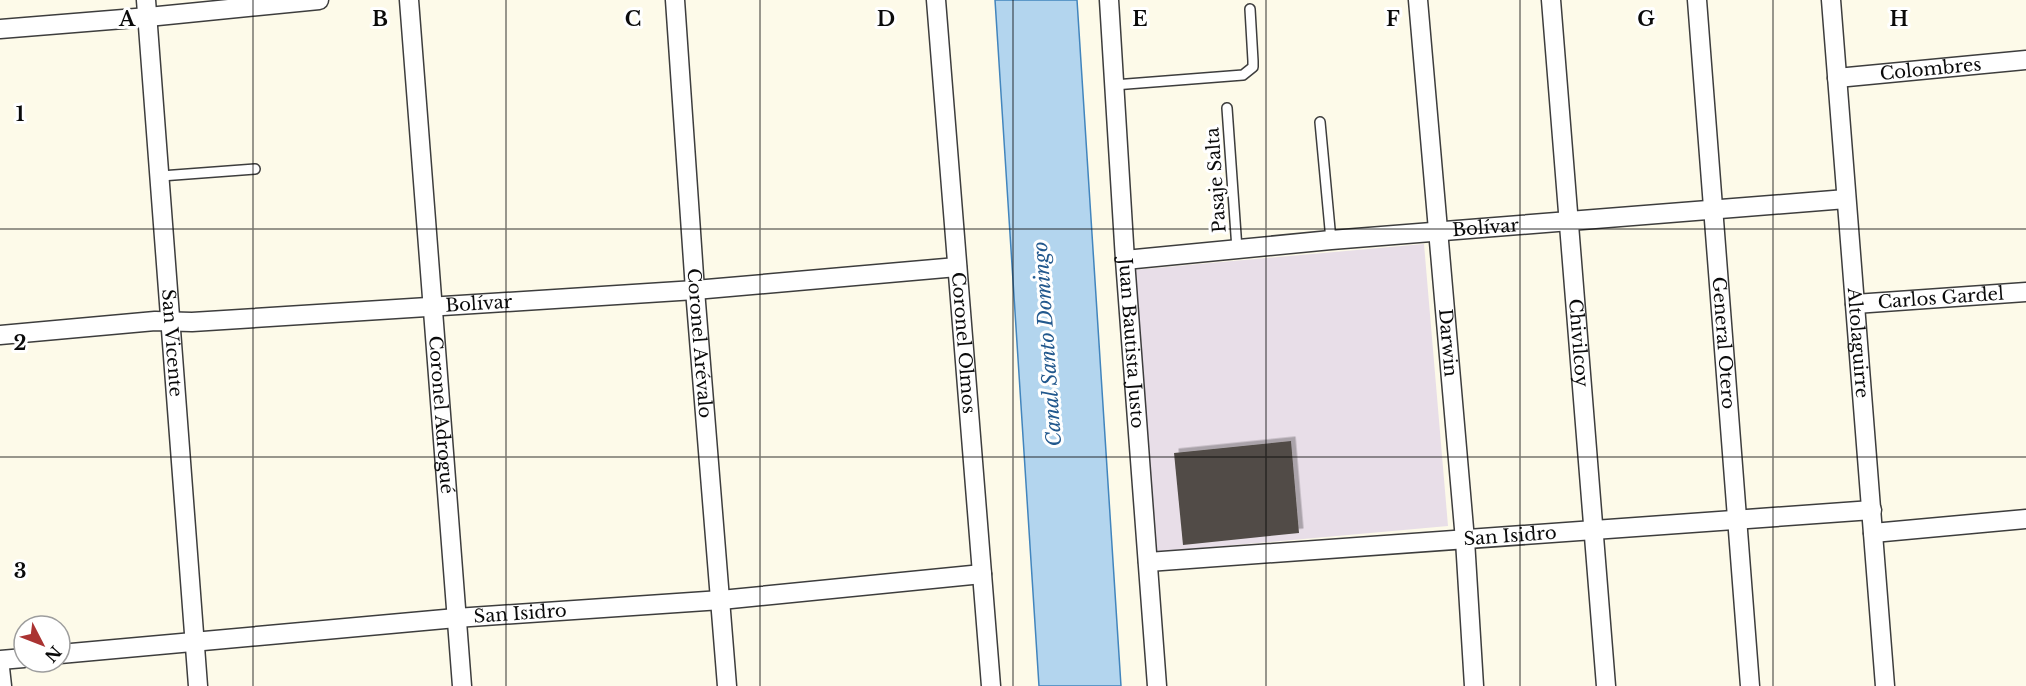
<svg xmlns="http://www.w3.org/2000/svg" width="2026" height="686" font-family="'Libre Baskerville',serif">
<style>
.industrial{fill:#e8dee8}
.water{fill:#b3d5ee;stroke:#4285bd;stroke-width:1.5}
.building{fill:#514c47;filter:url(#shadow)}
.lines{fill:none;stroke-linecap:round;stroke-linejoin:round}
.lane-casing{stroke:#3d3d3d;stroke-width:12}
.street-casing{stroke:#3d3d3d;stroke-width:21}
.lane{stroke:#fff;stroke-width:9}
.street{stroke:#fff;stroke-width:18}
.grid{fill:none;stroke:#0a0a0a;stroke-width:1.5;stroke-opacity:0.55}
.labels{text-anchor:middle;stroke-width:6;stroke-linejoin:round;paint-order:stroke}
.street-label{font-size:18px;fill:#0a0a0a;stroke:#fff}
.water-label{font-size:20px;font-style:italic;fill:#22588d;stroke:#fff}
.grid-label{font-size:20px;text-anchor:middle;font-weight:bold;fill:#0a0a0a;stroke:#fff;stroke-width:6;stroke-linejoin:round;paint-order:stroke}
</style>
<defs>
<filter id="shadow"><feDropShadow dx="4.5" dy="-4.5" stdDeviation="0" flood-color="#0004"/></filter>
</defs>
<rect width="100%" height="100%" fill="#fdfae9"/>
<path class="industrial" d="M1424,244L1448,526L1157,552L1133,270Z"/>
<path class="water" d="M995,0H1077L1121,686H1039Z"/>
<path class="building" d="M1291,441L1299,533L1183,545L1174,453Z"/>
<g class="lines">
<g class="lane-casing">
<path id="lane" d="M1114,85L1243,75L1253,67V61L1250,9
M1227,108L1237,249
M1320,122L1331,240
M161,176L255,169"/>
</g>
<g class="street-casing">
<g id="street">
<path id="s1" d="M146,0L198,686"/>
<path id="s2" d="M409,0L462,686"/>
<path id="s3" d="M675,0L695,290L727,686"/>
<path id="s4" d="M936,0L991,686"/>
<path id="s5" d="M1109,0L1125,260L1157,686"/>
<path id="s6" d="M1418,0L1465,540L1474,686"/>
<path id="s7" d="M1551,0L1606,686"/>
<path id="s8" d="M1697,0L1750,686"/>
<path id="s9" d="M1831,0L1885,686"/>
<path d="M0,29L148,17L319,0"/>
<path id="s10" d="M1837,78L2026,60"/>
<path id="s11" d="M1125,260L1331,240L1846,199"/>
<path id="s12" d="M1855,304L2026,292"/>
<path id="s13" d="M0,335L155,321L192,322L695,290L957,267"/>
<path d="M1873,533L2026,519"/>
<path id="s14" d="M1148,562L1872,510"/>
<path id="s15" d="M60,654L456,618L721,600L982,574"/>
<path d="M0,660L24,658"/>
<path d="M0,668L2,686"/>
</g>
</g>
<use href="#lane" class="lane"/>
<use href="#street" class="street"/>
</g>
<path class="grid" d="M253,0V686M506,0V686M760,0V686M1013,0V686M1266,0V686M1520,0V686M1773,0V686M0,229H2026M0,457H2026"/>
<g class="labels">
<g class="street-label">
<text dy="6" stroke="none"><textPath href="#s10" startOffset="94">Colombres</textPath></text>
<text transform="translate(1216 180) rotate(-94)" y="6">Pasaje Salta</text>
<text dy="6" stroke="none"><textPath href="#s11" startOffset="362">Bolívar</textPath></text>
<text dy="6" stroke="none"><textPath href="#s12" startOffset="86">Carlos Gardel</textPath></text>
<text dy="6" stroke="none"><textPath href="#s13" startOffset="480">Bolívar</textPath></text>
<text dy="6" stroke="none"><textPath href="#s1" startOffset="344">San Vicente</textPath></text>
<text dy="6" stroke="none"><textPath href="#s3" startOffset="344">Coronel Arévalo</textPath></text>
<text dy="6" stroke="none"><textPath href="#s4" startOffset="344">Coronel Olmos</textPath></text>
<text dy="6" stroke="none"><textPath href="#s5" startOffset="344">Juan Bautista Justo</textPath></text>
<text dy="6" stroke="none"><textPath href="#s6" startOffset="344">Darwin</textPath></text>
<text dy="6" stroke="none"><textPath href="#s7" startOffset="344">Chivilcoy</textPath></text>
<text dy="6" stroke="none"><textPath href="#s8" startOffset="344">General Otero</textPath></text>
<text dy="6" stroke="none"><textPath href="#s9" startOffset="344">Altolaguirre</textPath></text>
<text dy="6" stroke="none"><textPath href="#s2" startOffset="416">Coronel Adrogué</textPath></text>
<text dy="6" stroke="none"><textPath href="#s14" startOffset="363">San Isidro</textPath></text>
<text dy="6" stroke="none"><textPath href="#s15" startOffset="462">San Isidro</textPath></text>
</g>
<g class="water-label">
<text transform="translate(1047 344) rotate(-94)" y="7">Canal Santo Domingo</text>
</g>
</g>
<g class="grid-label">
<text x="127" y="26">A</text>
<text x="380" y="26">B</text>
<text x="633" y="26">C</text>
<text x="886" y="26">D</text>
<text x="1140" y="26">E</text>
<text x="1393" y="26">F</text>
<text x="1646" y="26">G</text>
<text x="1899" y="26">H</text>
<text x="20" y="121">1</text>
<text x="20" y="350">2</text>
<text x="20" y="578">3</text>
</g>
<g transform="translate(42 644) rotate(132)"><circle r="28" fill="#ffffff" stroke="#9d9d9d" stroke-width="1.5"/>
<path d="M0-4.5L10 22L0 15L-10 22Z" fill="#aa3332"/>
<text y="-9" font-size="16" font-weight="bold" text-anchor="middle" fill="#0a0a0a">N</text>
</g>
</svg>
